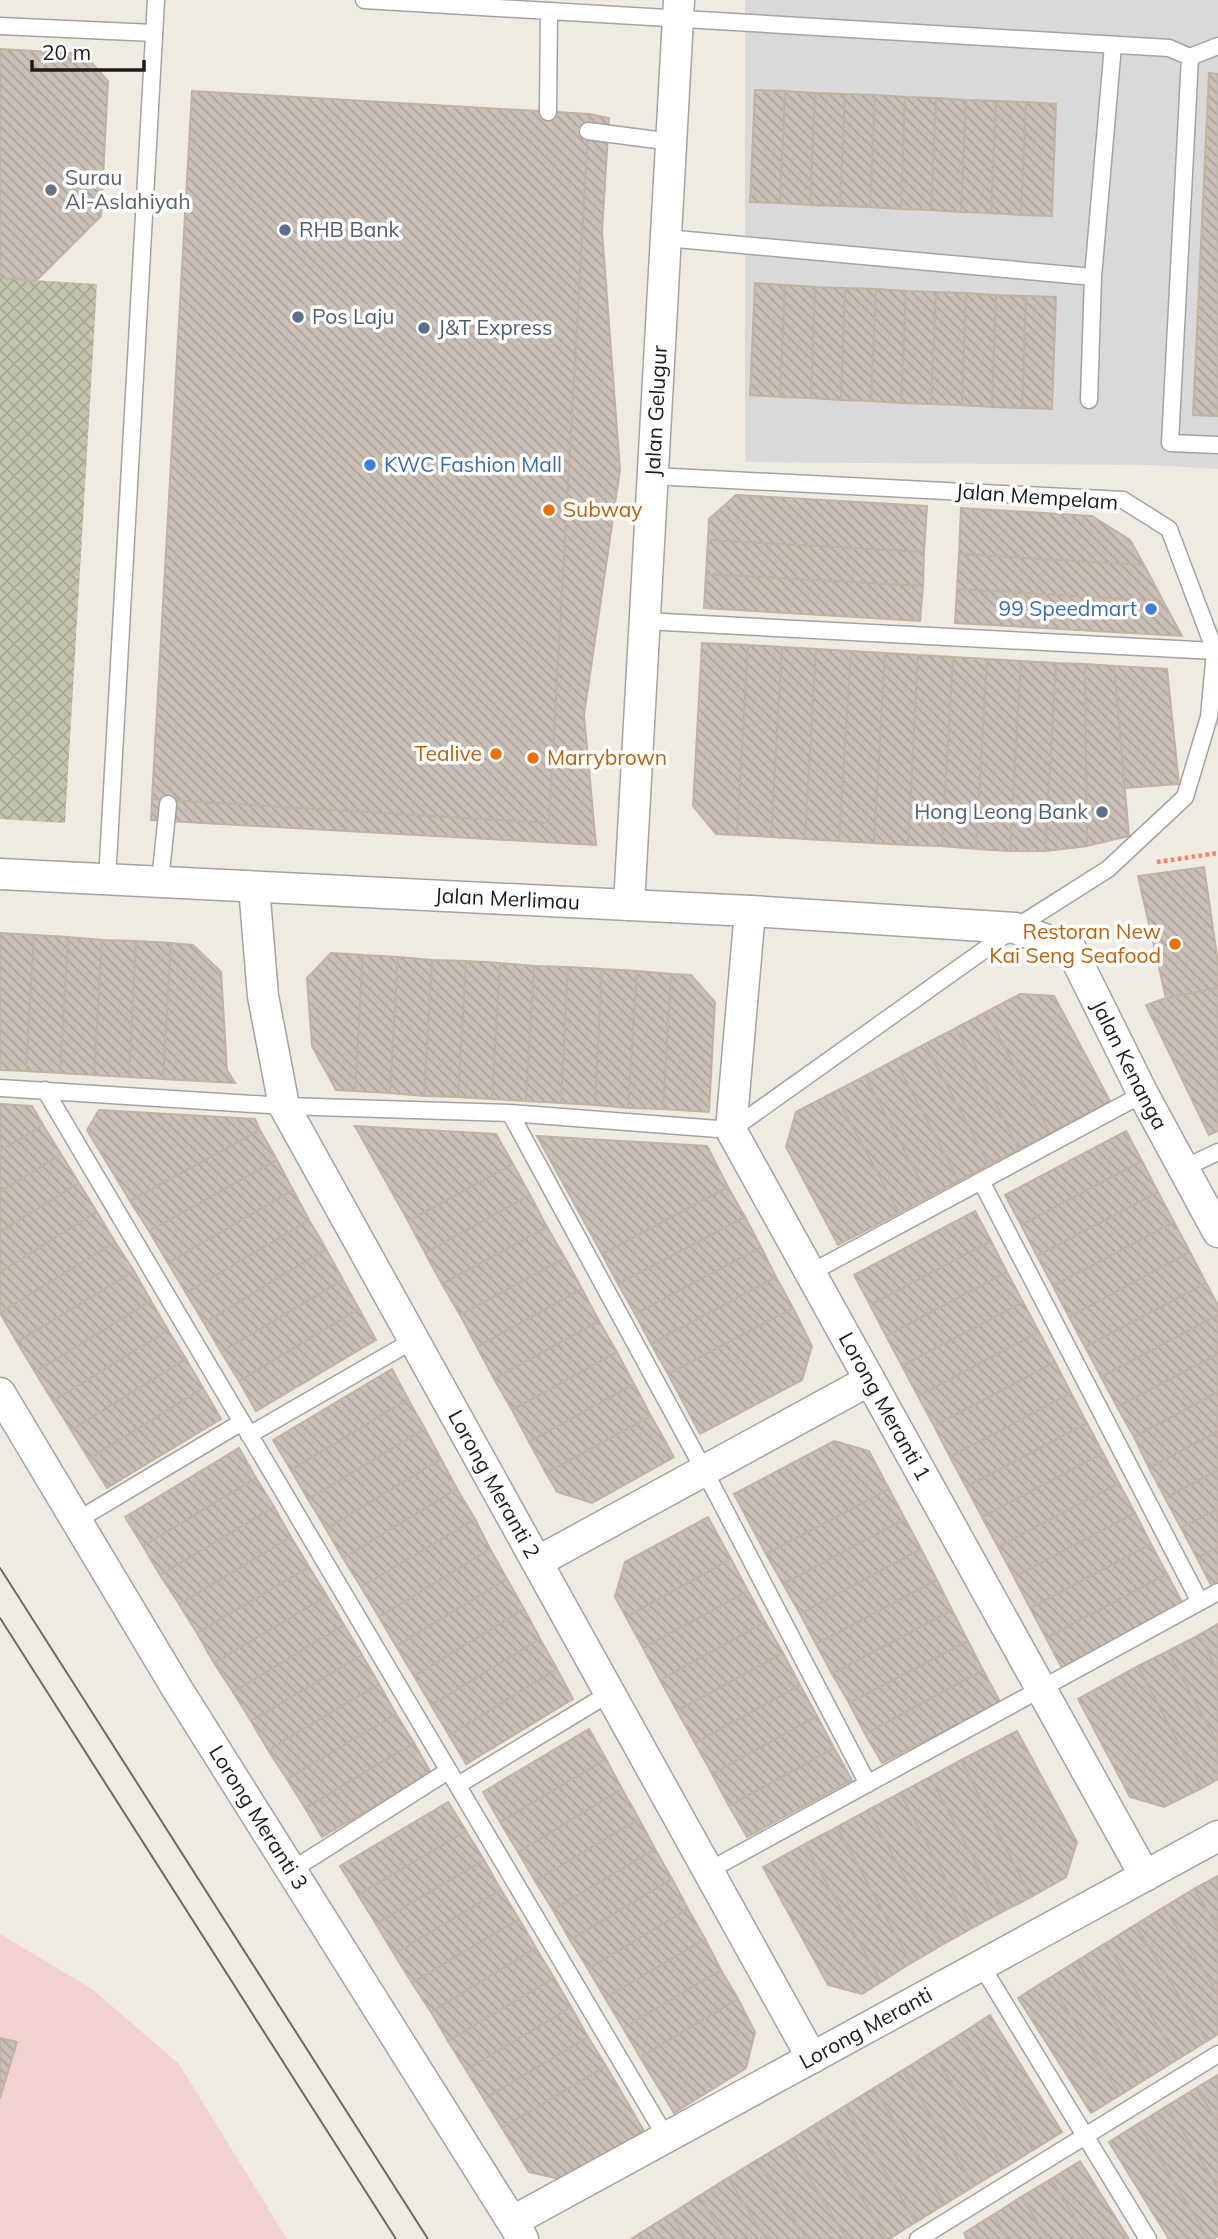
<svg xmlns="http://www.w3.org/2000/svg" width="1218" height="2239" font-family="Mulish,sans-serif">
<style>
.residential{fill:#dad9d9}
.commercial{fill:#f1d2ce}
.construction{fill:url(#construction-cross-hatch)}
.building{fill:url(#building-back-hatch);stroke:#c1b2a2;stroke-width:2}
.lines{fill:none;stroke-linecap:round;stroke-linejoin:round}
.lane-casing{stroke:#a3a3a3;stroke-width:19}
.street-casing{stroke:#a3a3a3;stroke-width:33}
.path{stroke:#ff7c62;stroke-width:4.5;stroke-dasharray:3.5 3.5;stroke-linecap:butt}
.lane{stroke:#fff;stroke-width:16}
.street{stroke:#fff;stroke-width:30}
.tram{stroke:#6a6a6a;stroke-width:2}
.worship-dot{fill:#6b7280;stroke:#fff;stroke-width:2.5}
.service-dot{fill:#5c6f8a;stroke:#fff;stroke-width:2.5}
.shop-dot{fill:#3f7fe0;stroke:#fff;stroke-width:2.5}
.food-dot{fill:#e8710a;stroke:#fff;stroke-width:2.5}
.labels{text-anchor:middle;stroke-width:7;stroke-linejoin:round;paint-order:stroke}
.worship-label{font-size:21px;fill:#5b616d;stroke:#fff;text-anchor:start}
.service-label{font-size:21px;fill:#4e5e75;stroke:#fff;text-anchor:start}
.street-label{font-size:21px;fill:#1c1c1c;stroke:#fff}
.shop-label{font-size:21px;fill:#366cbe;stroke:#fff;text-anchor:start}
.food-label{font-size:21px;fill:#c56008;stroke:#fff;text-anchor:start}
</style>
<defs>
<pattern id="construction-cross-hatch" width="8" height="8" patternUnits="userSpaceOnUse" patternTransform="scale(1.75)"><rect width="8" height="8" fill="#c2c4ac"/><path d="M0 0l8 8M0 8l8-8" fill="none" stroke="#a6a893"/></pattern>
<pattern id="building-back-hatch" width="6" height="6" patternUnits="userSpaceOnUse" patternTransform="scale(1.75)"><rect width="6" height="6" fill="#cbc0b7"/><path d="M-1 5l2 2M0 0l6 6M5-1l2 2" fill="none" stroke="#aea49d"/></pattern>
</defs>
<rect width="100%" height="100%" fill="#efebe1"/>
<path class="residential" d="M745,0H1218V469L1150,465L745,462Z"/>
<path class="commercial" d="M0,1934L92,1989L179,2064L287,2239H0Z"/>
<path class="construction" d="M0,278L97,284L65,823L0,819Z"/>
<path class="building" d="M0,49L84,54L108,81L101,216L36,281L0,278Z
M1209,73L1218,74V416L1193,415Z
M755,90L785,91L780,203L750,202Z
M192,91L589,114L549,823L152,799Z
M785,91L815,93L810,205L780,203Z
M815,93L845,94L840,206L810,205Z
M845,94L875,95L870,207L840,206Z
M875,95L905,97L901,209L870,207Z
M905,97L936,98L931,210L901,209Z
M936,98L966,100L961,212L931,210Z
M966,100L996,101L991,213L961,212Z
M996,101L1026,102L1021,215L991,213Z
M1026,102L1056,104L1052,216L1021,215Z
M589,114L609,118L602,231L620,470L584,715L596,845L151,820L152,799L549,823Z
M755,283L785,285L780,397L750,395Z
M785,285L815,287L811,398L780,397Z
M815,287L845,288L841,400L811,398Z
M845,288L876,289L871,401L841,400Z
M876,289L906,291L901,403L871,401Z
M906,291L936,292L931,404L901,403Z
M936,292L966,293L962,405L931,404Z
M966,293L996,295L992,407L962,405Z
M996,295L1026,296L1022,408L992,407Z
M1026,296L1056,297L1052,409L1022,408Z
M736,495L927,506L924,552L708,540L709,519Z
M961,508L1092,516L1130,540L1144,565L959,554Z
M708,540L924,552L923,586L706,574Z
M959,554L1144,565L1163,601L957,589Z
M706,574L923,586L920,621L704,608Z
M957,589L1163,601L1182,636L955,623Z
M702,643L748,645L737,835L716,834L693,806Z
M748,645L782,647L771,837L737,835Z
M782,647L816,649L805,839L771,837Z
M816,649L851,651L839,841L805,839Z
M851,651L885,653L874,843L839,841Z
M885,653L918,655L908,845L874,843Z
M918,655L953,657L942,846L908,845Z
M953,657L987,659L976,849L942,846Z
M987,659L1021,661L1010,851L976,849Z
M1021,661L1056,663L1045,851H1010Z
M1056,663L1085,664L1087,846L1045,851Z
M1085,664L1114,666L1129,836L1087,846Z
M1114,666L1167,669L1179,784L1125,788Z
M1204,867L1218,963V988L1166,998L1138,876Z
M0,933L34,935L26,1071L0,1070Z
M34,935L68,937L60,1073L26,1071Z
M68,937L102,940L94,1075L60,1073Z
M102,940L136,941L129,1077L94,1075Z
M136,941L171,943L163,1079L129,1077Z
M171,943L193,945L221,972L227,1070L235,1083L163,1079Z
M331,953L363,955L355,1091L336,1090L312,1046L307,978Z
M363,955L398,957L390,1093L355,1091Z
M398,957L432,960L424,1096L390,1093Z
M432,960L466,961L458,1097L424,1096Z
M466,961L500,963L492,1099L458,1097Z
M500,963L534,966L526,1101L492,1099Z
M534,966L568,967L561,1103L526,1101Z
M568,967L602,969L595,1105L561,1103Z
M602,969L637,971L628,1108L595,1105Z
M637,971L671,974L663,1109L628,1108Z
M671,974L691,975L715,1002L709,1112L663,1109Z
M1218,988V1131L1209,1135L1146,1005L1166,998Z
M1020,994L1054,996L1110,1101L1050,1133L986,1012Z
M986,1012L1050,1133L1019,1149L956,1028Z
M956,1028L1019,1149L989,1165L925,1044Z
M925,1044L989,1165L959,1181L895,1060Z
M895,1060L959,1181L929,1197L865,1076Z
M865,1076L929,1197L899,1213L834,1092Z
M834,1092L899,1213L838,1245L786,1147L796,1112Z
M0,1104L32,1106L43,1125L0,1151Z
M99,1110L255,1119L260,1130L130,1201L87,1130Z
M43,1125L61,1154L0,1192V1151Z
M355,1126L496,1134L513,1164L408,1221Z
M260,1130L277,1160L149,1231L130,1201Z
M1126,1131L1142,1161L1021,1225L1005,1195Z
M537,1136L707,1146L728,1187L602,1254Z
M61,1154L79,1183L0,1232V1192Z
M277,1160L293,1190L168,1263L149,1231Z
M1142,1161L1158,1192L1037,1256L1021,1225Z
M513,1164L530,1195L425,1253L408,1221Z
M79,1183L97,1212L0,1272V1232Z
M728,1187L745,1217L618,1284L602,1254Z
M293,1190L309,1220L186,1293L168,1263Z
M1158,1192L1174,1222L1053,1286L1037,1256Z
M530,1195L547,1227L442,1284L425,1253Z
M975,1211L991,1241L870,1305L854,1275Z
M97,1212L115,1242L0,1313V1272Z
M745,1217L761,1247L635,1314L618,1284Z
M309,1220L326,1249L204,1323L186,1293Z
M1174,1222L1190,1252L1069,1317L1053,1286Z
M547,1227L565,1258L460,1315L442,1284Z
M991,1241L1007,1272L886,1336L870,1305Z
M115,1242L134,1271L17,1342L0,1313Z
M761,1247L776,1277L651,1344L635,1314Z
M326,1249L343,1280L221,1352L204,1323Z
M1190,1252L1206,1283L1085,1347L1069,1317Z
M565,1258L582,1289L477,1347L460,1315Z
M134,1271L151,1301L35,1372L17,1342Z
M1007,1272L1023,1302L902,1366L886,1336Z
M776,1277L793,1308L668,1374L651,1344Z
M343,1280L359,1309L239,1381L221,1352Z
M1206,1283L1218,1305V1315L1101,1377L1085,1347Z
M582,1289L599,1321L494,1379L477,1347Z
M151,1301L168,1330L53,1401L35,1372Z
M1023,1302L1039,1332L918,1396L902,1366Z
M793,1308L812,1346L802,1380L700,1434L668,1374Z
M359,1309L376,1340L256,1411L239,1381Z
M1218,1315V1354L1117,1407L1101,1377Z
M599,1321L617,1352L512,1410L494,1379Z
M168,1330L186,1359L71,1430L53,1401Z
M1039,1332L1055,1362L934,1426L918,1396Z
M617,1352L634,1384L529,1442L512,1410Z
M1218,1354V1392L1134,1437L1117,1407Z
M186,1359L203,1388L89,1459L71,1430Z
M1055,1362L1071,1393L950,1457L934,1426Z
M392,1369L408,1399L291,1470L273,1440Z
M634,1384L651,1416L546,1473L529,1442Z
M203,1388L221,1419L107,1488L89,1459Z
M1218,1392V1431L1149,1468L1134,1437Z
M1071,1393L1087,1423L966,1487L950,1457Z
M408,1399L425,1429L308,1499L291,1470Z
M651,1416L674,1457L592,1503L557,1492L546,1473Z
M1087,1423L1103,1453L982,1517L966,1487Z
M425,1429L441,1459L326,1529L308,1499Z
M1218,1431V1470L1165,1498L1149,1468Z
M834,1441L869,1451L889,1489L766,1554L734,1494Z
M239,1448L256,1478L143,1546L125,1517Z
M1103,1453L1119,1483L998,1547L982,1517Z
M441,1459L457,1489L343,1558L326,1529Z
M1218,1470V1509L1181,1528L1165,1498Z
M256,1478L274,1507L160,1575L143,1546Z
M1119,1483L1135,1513L1014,1577L998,1547Z
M457,1489L475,1519L361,1587L343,1558Z
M889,1489L905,1519L783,1584L766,1554Z
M274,1507L291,1537L179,1604L160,1575Z
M1218,1509V1547L1197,1558L1181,1528Z
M1135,1513L1151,1544L1030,1608L1014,1577Z
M708,1517L731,1559L626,1617L615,1597L625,1562Z
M475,1519L490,1549L379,1617L361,1587Z
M905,1519L921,1549L800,1614L783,1584Z
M291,1537L309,1567L197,1633L179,1604Z
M1151,1544L1167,1574L1046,1638L1030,1608Z
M1218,1547V1586L1213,1589L1197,1558Z
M490,1549L507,1579L396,1646L379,1617Z
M921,1549L937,1580L816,1644L800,1614Z
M731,1559L748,1591L643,1648L626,1617Z
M309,1567L327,1596L214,1663L197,1633Z
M1167,1574L1183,1604L1062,1668L1046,1638Z
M507,1579L524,1609L414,1676L396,1646Z
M937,1580L952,1610L832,1674L816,1644Z
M748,1591L765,1622L660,1680L643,1648Z
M327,1596L344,1625L233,1692L214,1663Z
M524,1609L540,1639L431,1705L414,1676Z
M952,1610L968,1641L849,1703L832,1674Z
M765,1622L783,1653L677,1711L660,1680Z
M1218,1624V1671L1199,1635Z
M344,1625L362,1655L251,1721L233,1692Z
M1199,1635L1218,1671V1744L1168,1651Z
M540,1639L557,1669L449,1735L431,1705Z
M968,1641L983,1670L865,1734L849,1703Z
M1168,1651L1218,1744V1779L1202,1788L1138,1666Z
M783,1653L800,1685L695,1743L677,1711Z
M362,1655L379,1684L268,1750L251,1721Z
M1138,1666L1202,1788L1164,1807L1130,1797L1078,1699Z
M557,1669L573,1699L466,1764L449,1735Z
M983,1670L1000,1702L882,1763L865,1734Z
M379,1684L396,1714L287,1779L268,1750Z
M800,1685L817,1716L712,1774L695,1743Z
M396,1714L414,1743L305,1808L287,1779Z
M817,1716L834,1748L729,1806L712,1774Z
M589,1729L606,1759L500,1822L483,1792Z
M1017,1731L1077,1842L1066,1877L1031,1897L961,1760Z
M414,1743L431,1773L322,1837L305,1808Z
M834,1748L852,1780L747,1837L729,1806Z
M606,1759L622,1789L518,1852L500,1822Z
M961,1760L1031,1897L1002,1912L930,1777Z
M930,1777L1002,1912L972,1928L900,1793Z
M622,1789L639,1819L535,1881L518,1852Z
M900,1793L972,1928L942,1945L868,1810Z
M448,1802L466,1831L358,1895L340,1866Z
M868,1810L942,1945L911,1963L837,1827Z
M639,1819L655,1849L553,1910L535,1881Z
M837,1827L911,1963L881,1982L805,1844Z
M466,1831L484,1860L376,1924L358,1895Z
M805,1844L881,1982L862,1994L828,1985L763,1867Z
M655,1849L672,1879L570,1940L553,1910Z
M484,1860L501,1890L394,1954L376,1924Z
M1218,1876V1928L1194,1889Z
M672,1879L688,1909L588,1969L570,1940Z
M1194,1889L1218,1928V1994L1164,1907Z
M501,1890L519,1919L412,1983L394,1954Z
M1164,1907L1218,1994V2034L1207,2041L1135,1925Z
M688,1909L705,1939L605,1998L588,1969Z
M519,1919L536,1948L431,2012L412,1983Z
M1135,1925L1207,2041L1178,2059L1106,1943Z
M705,1939L721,1970L623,2028L605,1998Z
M1106,1943L1178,2059L1149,2077L1077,1961Z
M536,1948L554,1978L448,2041L431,2012Z
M1077,1961L1149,2077L1120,2095L1048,1979Z
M721,1970L738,1999L640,2057L623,2028Z
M554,1978L571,2007L466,2070L448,2041Z
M1048,1979L1120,2095L1091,2113L1018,1998Z
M738,1999L755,2032L746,2068L674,2113L640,2057Z
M571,2007L588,2037L484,2099L466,2070Z
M990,2015L1062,2132L1033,2150L961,2034Z
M961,2034L1033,2150L1004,2168L932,2052Z
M588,2037L606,2066L502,2128L484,2099Z
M0,2038L17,2042L0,2098Z
M932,2052L1004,2168L974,2186L903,2070Z
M606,2066L644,2131L564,2180L529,2172L502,2128Z
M903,2070L974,2186L945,2204L874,2088Z
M1218,2075V2123L1196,2088Z
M874,2088L945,2204L916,2222L845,2106Z
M1196,2088L1218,2123V2188L1167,2106Z
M845,2106L916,2222L889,2239H887L816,2124Z
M1167,2106L1218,2188V2236L1213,2239H1209L1138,2124Z
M816,2124L887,2239H847L787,2142Z
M1138,2124L1209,2239H1169L1109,2142Z
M787,2142L847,2239H806L757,2160Z
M757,2160L806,2239H766L728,2178Z
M1080,2161L1129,2239H1088L1051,2179Z
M728,2178L766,2239H726L699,2196Z
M1051,2179V2180L1088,2239H1048L1021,2197Z
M699,2196L726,2239H686L671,2214Z
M1021,2197L1023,2198L1048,2239H1008L993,2215Z
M671,2214L686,2239H631Z
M993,2215L1008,2239H967L964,2233Z"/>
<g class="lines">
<g class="lane-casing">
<path id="lane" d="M364,0L1169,48L1190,57L1218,46
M0,26L154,33
M1190,57L1170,443L1218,445
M548,112L549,11
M588,131L672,142
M666,238L1093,277
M1089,400L1093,277L1113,45
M645,621L1215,651
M107,880L156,0
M160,882L168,804
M0,1088L284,1106L510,1113L731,1130L1015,928L1108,869L1185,797L1209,717L1215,651L1169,529L1123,500L653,476
M45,1090L666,2137
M510,1113L704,1470L868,1784
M1184,1168L1218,1152
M981,1181L1200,1602
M810,1273L1143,1094
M249,1435L414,1340
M76,1521L242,1422
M458,1785L610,1693
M292,1870L448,1771
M708,1871L1218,1592
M981,1965L1148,2239
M918,2239L1218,2054"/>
</g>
<g class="street-casing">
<g id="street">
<path id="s1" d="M0,874L750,911L1015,928L1071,949L1143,1094L1218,1232"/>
<path id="s2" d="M254,887L263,996L284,1106L812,2058"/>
<path id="s3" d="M629,905L679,0"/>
<path id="s4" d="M750,911L731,1130L1145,1876"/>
<path id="s5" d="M0,1393L176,1687L523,2239"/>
<path d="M537,1562L870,1380"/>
<path id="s6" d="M513,2221L1218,1836"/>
</g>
</g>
<path class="path" d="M1157,862L1218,853"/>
<use href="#lane" class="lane"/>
<use href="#street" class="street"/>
<path class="tram" d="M0,1568L428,2239
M0,1618L396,2239"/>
</g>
<circle class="worship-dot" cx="51" cy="190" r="7"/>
<g class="service-dot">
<circle cx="285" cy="230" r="7"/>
<circle cx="298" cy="317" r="7"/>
<circle cx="424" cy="328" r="7"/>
<circle cx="1102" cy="812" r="7"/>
</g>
<g class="shop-dot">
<circle cx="370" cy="465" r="7"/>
<circle cx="1151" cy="609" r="7"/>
</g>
<g class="food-dot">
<circle cx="549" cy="510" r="7"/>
<circle cx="496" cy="754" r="7"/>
<circle cx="533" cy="758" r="7"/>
<circle cx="1175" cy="944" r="7"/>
</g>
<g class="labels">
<g class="worship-label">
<text x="65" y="185">Surau<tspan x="65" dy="24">Al-Aslahiyah</tspan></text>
</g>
<g class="service-label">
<text x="299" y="237">RHB Bank</text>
<text x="312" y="324">Pos Laju</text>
<text x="438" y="335">J&amp;T Express</text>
<text x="1088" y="819" text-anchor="end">Hong Leong Bank</text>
</g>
<g class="street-label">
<text dy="7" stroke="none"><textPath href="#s3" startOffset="495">Jalan Gelugur</textPath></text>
<text transform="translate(1037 497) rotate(4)" y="7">Jalan Mempelam</text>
<text dy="7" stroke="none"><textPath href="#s1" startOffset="508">Jalan Merlimau</textPath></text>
<text dy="7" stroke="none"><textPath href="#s1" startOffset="1206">Jalan Kenanga</textPath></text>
<text dy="7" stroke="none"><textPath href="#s4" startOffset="536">Lorong Meranti 1</textPath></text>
<text dy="7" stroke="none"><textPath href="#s2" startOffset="654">Lorong Meranti 2</textPath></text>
<text dy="7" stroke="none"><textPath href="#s5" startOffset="497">Lorong Meranti 3</textPath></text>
<text dy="7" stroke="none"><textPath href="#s6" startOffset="402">Lorong Meranti</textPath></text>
</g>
<g class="shop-label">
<text x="384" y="472">KWC Fashion Mall</text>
<text x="1137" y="616" text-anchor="end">99 Speedmart</text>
</g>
<g class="food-label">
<text x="563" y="517">Subway</text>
<text x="482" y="761" text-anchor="end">Tealive</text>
<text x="547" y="765">Marrybrown</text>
<text x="1161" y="939" text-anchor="end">Restoran New<tspan x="1161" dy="24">Kai Seng Seafood</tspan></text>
</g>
</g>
<path d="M32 60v10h112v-10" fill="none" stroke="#1c1c1c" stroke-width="3.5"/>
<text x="42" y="60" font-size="21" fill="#1c1c1c" stroke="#ffffff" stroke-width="5" paint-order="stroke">20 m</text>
</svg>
